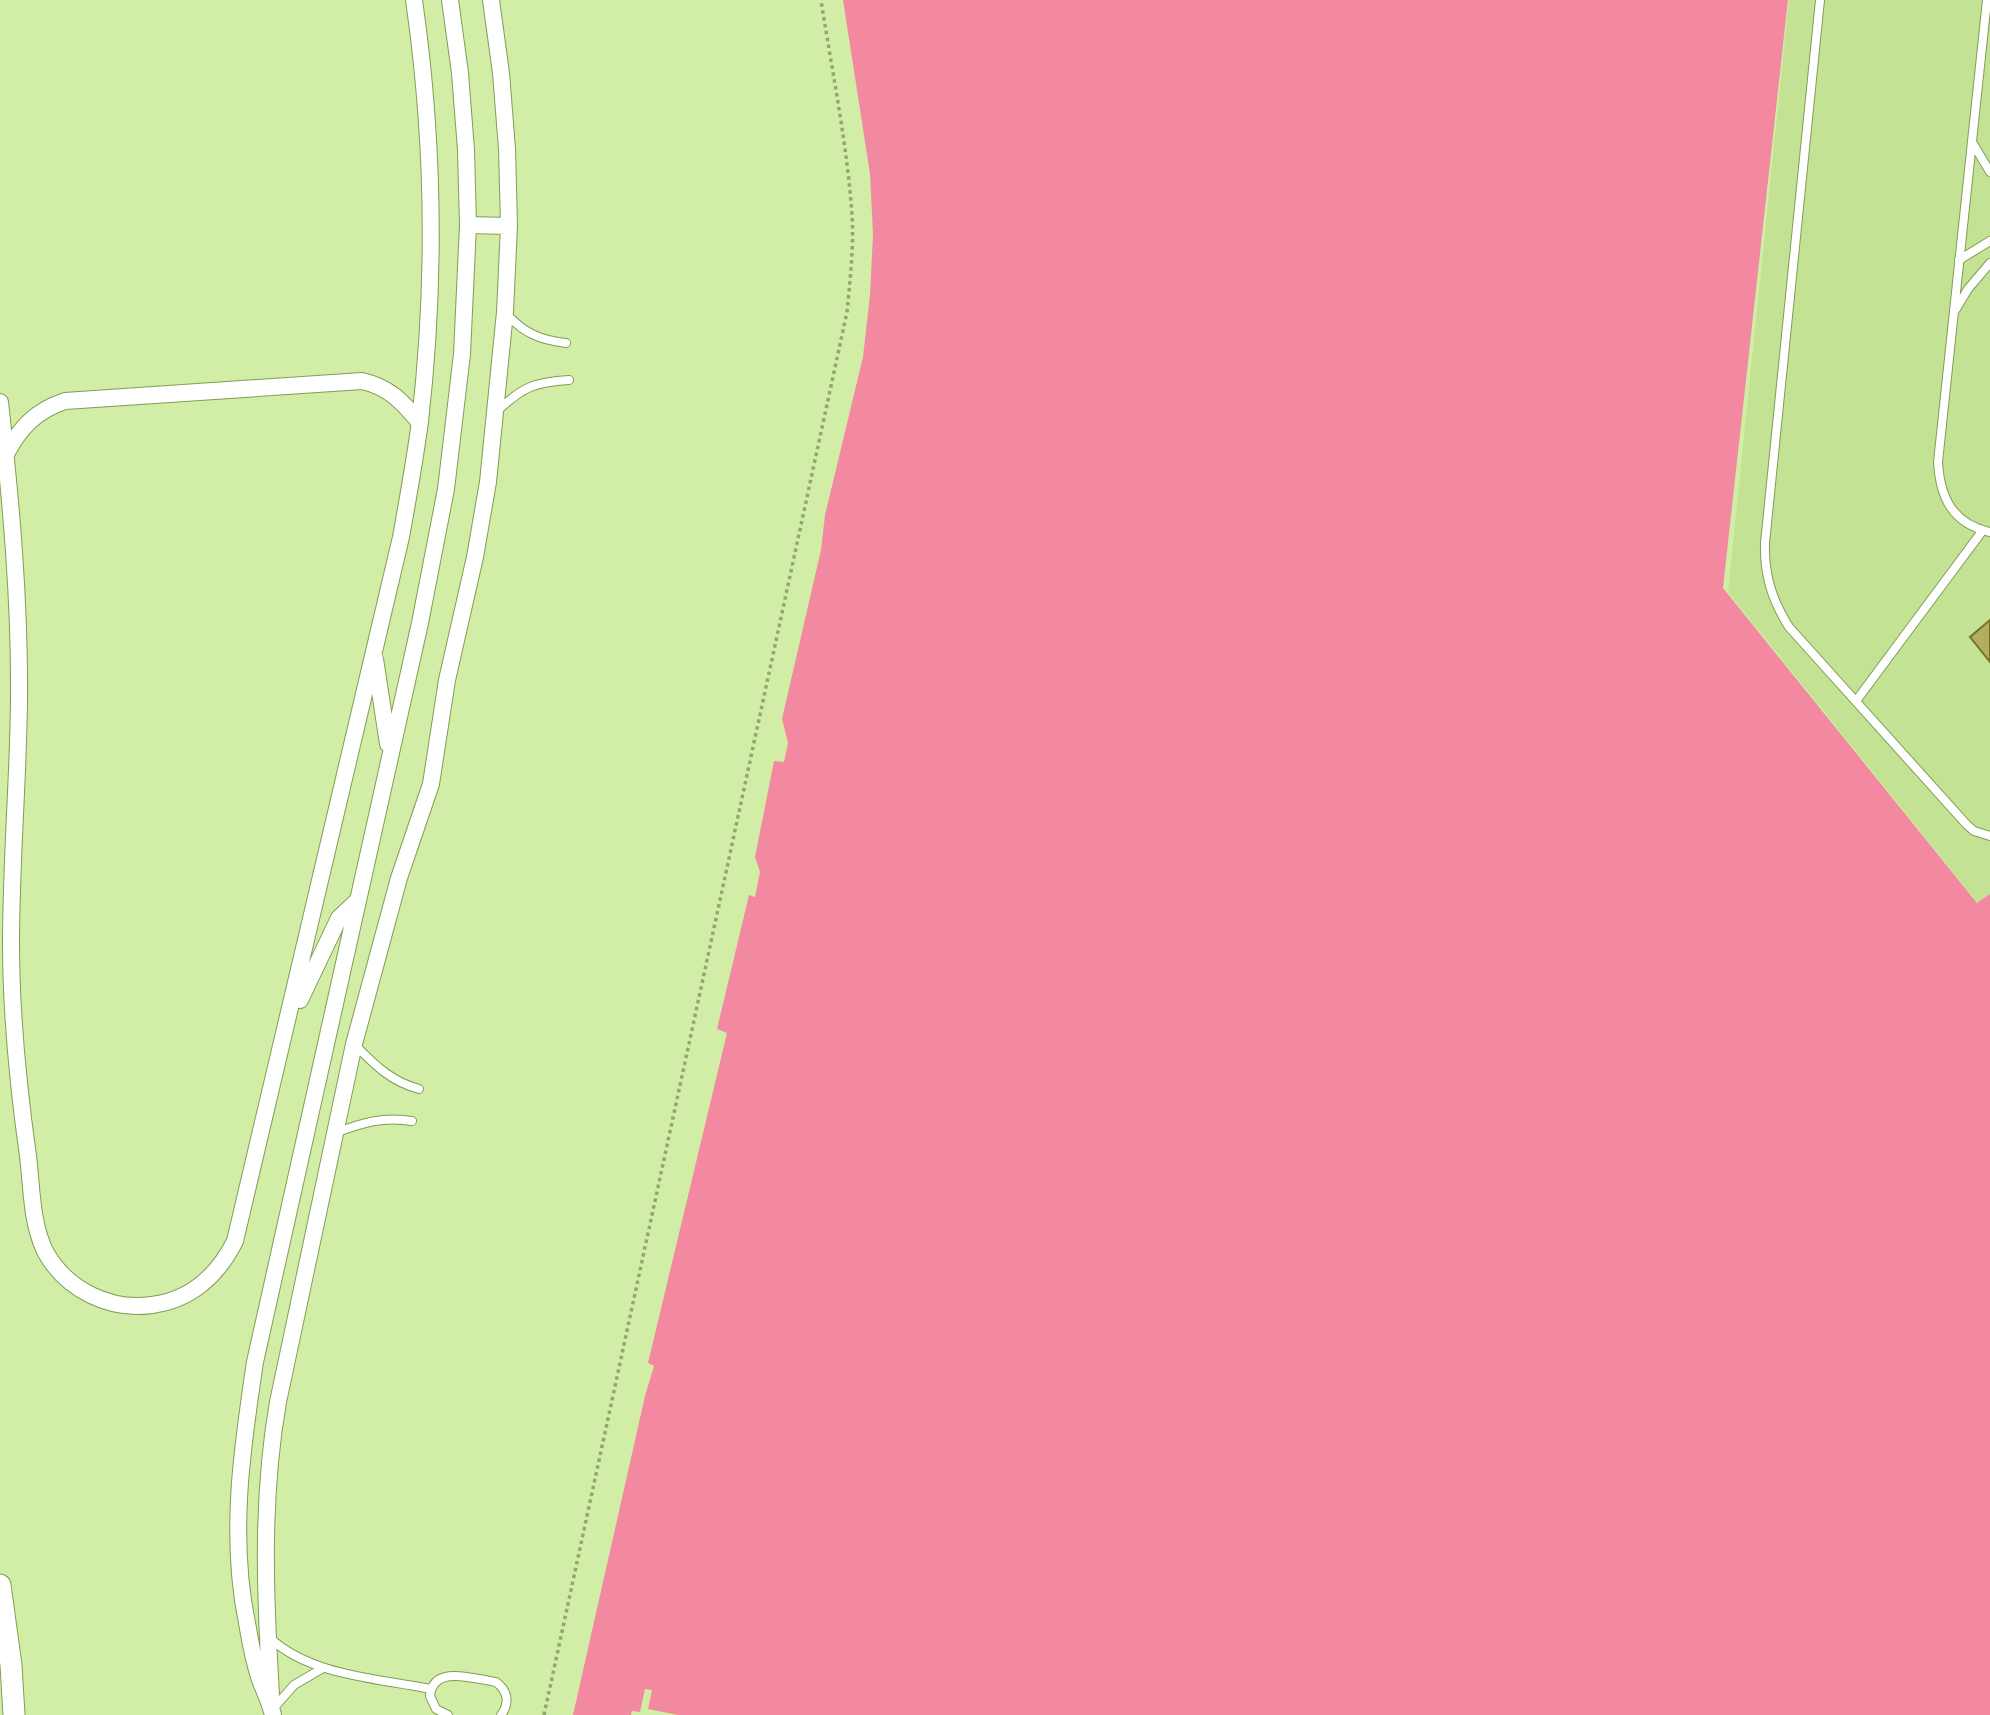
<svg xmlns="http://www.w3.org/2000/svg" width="1990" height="1715" font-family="Helvetica,sans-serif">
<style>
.built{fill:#c3e293}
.water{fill:#f289a1}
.pier{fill:#d2eea6}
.building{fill:#b1ad61;stroke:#777224;stroke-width:2}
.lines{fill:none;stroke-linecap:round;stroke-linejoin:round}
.lane-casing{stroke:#829c57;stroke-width:10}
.street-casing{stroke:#829c57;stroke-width:18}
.secondary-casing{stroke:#829c57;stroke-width:23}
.path{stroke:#91a670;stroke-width:3.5;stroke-dasharray:3.5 3.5;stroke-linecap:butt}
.lane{stroke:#fff;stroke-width:8}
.street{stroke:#fff;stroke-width:16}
.secondary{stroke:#fff;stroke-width:21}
</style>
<rect width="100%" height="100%" fill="#d2eea6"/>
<path class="built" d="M1789,0H1990V894L1978,903L1728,592Z"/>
<path class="water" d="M843,0H1788L1723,588L1977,903L1990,894V1715H573L645,1396L654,1366L648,1363L727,1033L717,1029L749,895L755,897L760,872L755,857L774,761L784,762L788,743L782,719L821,550L825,515L863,357L870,295L873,235L870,174Z"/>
<path class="pier" d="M645,1689L652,1690L648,1709L678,1715H631L632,1711L640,1712Z"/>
<path class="building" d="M1990,620V662L1970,637Z"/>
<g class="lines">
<g class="lane-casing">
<path id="lane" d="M1820,0L1765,543C1764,575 1772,600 1789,627L1967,825L1974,831L1990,836
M1987,0L1938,462C1940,498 1953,524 1990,532
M1972,142L1990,172
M1959,260L1990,241
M1956,309L1968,289L1990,263
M505,312C523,333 540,340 566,343
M497,411C523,387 534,382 569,380
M1856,701L1983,530
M354,1044C375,1065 390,1081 419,1089
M335,1133C362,1123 383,1116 412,1121
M270,1638C311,1676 377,1678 430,1689
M272,1710L294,1685L323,1668
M448,1715L436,1709L430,1696C433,1664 474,1679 496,1682C508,1691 510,1703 501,1715"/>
</g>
<g class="street-casing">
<path id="street" d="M468,225L509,226
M0,402C11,502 20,601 19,702C18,783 11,863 11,943C11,1015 18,1085 28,1156C32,1188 31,1224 46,1253C67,1290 110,1311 152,1305C191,1300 218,1275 235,1241L401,537C408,498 415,460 420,421C436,281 434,139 414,0
M6,454C20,428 35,411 65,401L362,381C389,387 403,402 420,423
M375,659L388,744
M300,1000L339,918L357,901
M271,1694C265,1596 261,1499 278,1402L354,1044L399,878L431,784L447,680L475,557L488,482L505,312L509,226L507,149L501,73L491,0
M273,1715C270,1703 265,1692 260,1680C254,1662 250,1641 247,1623C229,1536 242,1448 255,1362L420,623L446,489L462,354L468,225L466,150L460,73L450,0"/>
</g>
<g class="secondary-casing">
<path id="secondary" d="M0,1585L11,1665L14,1715"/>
</g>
<path class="path" d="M544,1715L847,312C850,280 854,247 852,215C847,143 832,71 821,0"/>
<use href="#lane" class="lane"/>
<use href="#street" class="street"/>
<use href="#secondary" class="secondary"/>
</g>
</svg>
